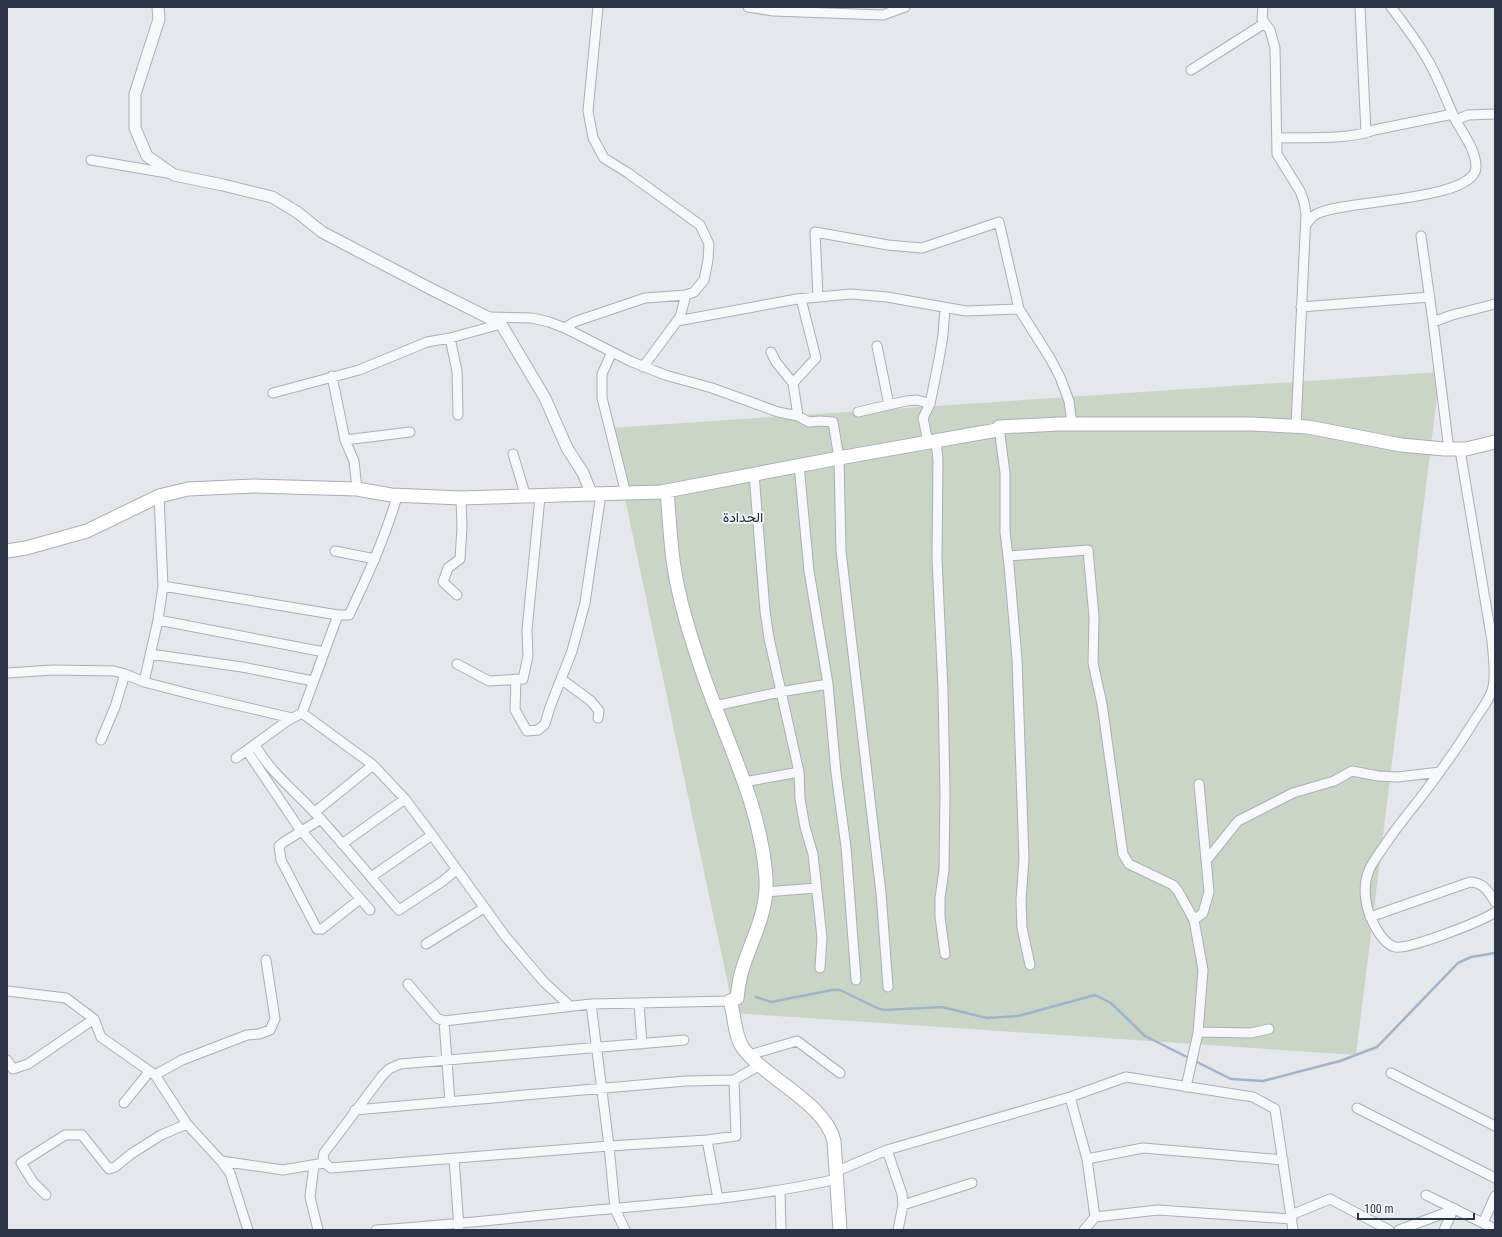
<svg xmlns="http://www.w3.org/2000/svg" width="1502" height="1237" font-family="'Roboto Condensed',Vazirmatn,sans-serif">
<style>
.green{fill:#c9d6c5}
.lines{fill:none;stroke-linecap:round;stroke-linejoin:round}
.stream{stroke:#9fb4cc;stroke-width:2.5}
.minor-casing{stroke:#a9aeb7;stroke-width:11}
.tertiary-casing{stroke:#a9aeb7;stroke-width:13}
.secondary-casing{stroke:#a9aeb7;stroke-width:15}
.minor{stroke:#f7f8fa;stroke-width:9}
.tertiary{stroke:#f7f8fa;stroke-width:11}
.secondary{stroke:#fff;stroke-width:13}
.labels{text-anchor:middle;stroke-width:3.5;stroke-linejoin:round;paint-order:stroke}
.neighbourhood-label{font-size:14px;fill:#1d2536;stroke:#f4f6f9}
</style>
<rect width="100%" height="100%" fill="#e4e7ec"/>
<path class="green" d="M1440,372L1356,1055L734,1013L610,428Z"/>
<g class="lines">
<path class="stream" d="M756,997L771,1002L832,990H840L879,1009L885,1010L942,1007L987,1018L1018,1016L1095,995L1111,1003L1145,1036L1231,1079L1263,1081L1340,1061L1377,1047L1458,963L1471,957L1495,953"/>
<g class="minor-casing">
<path id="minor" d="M748,7L773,11L883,15L905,7
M1263,7L1262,19L1270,30L1275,48L1277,154L1300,191L1304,202L1306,214L1296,426
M1360,7L1366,133
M1191,70L1265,23
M1456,120L1468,115L1495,114
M1277,138C1303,137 1350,140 1374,130L1453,114
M91,160L173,174
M1306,225C1309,220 1313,215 1319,213C1344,200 1475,201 1476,167C1476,149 1462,133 1454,117C1446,99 1439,80 1429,62C1418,43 1405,25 1391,7
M1421,236L1433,322L1449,450
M818,297L815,232L888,245L922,248L999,222L1019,309L1050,358L1060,377L1069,401L1072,424
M1301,307L1430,297
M489,317L532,318L549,322L565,328L630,361L665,375L712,388L778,412L798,416L809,422L820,421L833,422L839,458L841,551L881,893L888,987
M677,321L797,299L851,294L887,297L966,311L1019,309
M1433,322L1452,315L1495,304
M565,328L574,322L645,298L686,295L694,292L704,280L708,260L709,244L700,225L628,173L604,158L593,138L588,111L598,7
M450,338L457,371L458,415
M877,346L889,405
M612,352L602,374V398L626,494
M771,352L776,362L793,383
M643,367L680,317L686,295
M332,376L345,440L354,461L357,489
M273,393L359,370L427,342L450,338L501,324
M858,412L906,401L917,400L930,404
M798,416L793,383L816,358L801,299
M999,427L1005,473V532L1009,565L1017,659L1024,859L1021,900L1022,928L1030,965
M345,440L410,432
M936,440L938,460L937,559L943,690L945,793L944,870L940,898V917L945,954
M928,442L923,418L930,404L939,359L943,335L945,308
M1460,450L1492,641C1493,656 1496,673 1493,687C1490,700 1481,710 1474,721C1457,749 1438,775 1418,801C1405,817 1392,834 1380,852C1376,859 1370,865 1368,873C1363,886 1365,905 1371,918C1375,928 1384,944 1395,947C1408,950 1483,921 1495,912
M513,454L526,497
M799,465L809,571L828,684L836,773L846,847L856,980
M754,474L765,611L769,638L799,772L800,799L805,827L813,854L822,938L820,968
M335,551L375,559
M1008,556L1088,550L1094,617L1093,663L1102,704L1123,854L1129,864L1173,885L1178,891L1194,920L1203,970L1198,1033L1186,1087
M163,586L338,615
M457,595L443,582L448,568L460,559L462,527L461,498
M158,620L324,652
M150,654L242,667L313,681
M457,664L489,681L523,679L528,656L527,630L540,497
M7,673L53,670L114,671L125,674L144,682L194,695L292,718
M516,679L515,710L527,731L538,730L545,724L550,707L572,651L585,603L601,494
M561,679L591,701L599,711L598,718
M144,682L158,620L163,586L159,496
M715,706L780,692L828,684
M302,713L373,765L405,799L432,835L505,936L544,982L570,1006
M101,740L115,707L125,674
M255,745C270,772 295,791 315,813C344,844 371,878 399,910L443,881L456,870
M247,751L299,828L370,910
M236,758L287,721L302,713L338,615H349C367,577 384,540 396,500L391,495
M744,782L799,772
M315,812L373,765
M321,819L284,842L279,846L281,860L317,929H322L360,899
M342,844L405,799
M1206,861L1238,821L1293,793L1334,781L1352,771L1378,776L1398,777L1440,772
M371,877L432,835
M765,892L816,888
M1370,917L1470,882C1483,882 1489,892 1495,902
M1194,920L1203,913L1209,892L1199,784
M426,944L484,908
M408,984L437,1018L444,1021L591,1004L730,1001
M7,991L66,998L94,1019L101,1037L155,1075L187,1124L221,1161L230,1173L248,1230
M591,1004L609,1146L615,1209L625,1230
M639,1004L642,1044
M444,1021L450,1102
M1199,1032L1251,1033L1269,1029
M684,1040L400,1064L389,1069L382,1076L324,1153L323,1159L326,1164L331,1168L609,1146L707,1140L736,1136L734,1080
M749,1055L797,1041L840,1073
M7,1060L13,1069L28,1064L94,1019
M1391,1073L1495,1126
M155,1075L182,1060L247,1035L259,1034L270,1030L275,1019L266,960
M1070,1097L1087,1159L1095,1217L1084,1230
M124,1103L149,1072
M1357,1108L1495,1178
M355,1110L686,1081L734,1080L760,1065
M707,1140L718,1199
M887,1150L902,1194L903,1205L898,1230
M454,1158L459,1228
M1087,1159L1143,1148L1283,1160
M221,1161L283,1170L324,1163
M314,1165L310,1197L318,1230
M835,1172L887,1150L1070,1097L1126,1077L1253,1097L1275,1109L1293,1230
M780,1190L781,1230
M46,1195L33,1182L21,1163L65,1135H82L109,1169L115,1167L131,1154L161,1135L187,1124
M1426,1195L1495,1229
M903,1205L972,1183
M1291,1215L1330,1199L1389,1230
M1095,1217L1158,1210L1292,1219
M1483,1223L1495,1196
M376,1230C449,1225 523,1217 596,1210C677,1203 758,1197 837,1179
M1399,1230L1453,1210
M1444,1230L1454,1208"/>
</g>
<g class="tertiary-casing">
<path id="tertiary" d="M158,7L159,19L135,94V128L147,156L174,175L223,185L272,197L297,212L322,232L431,289L501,324L545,398L567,448L583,473L592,495"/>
</g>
<g class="secondary-casing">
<path id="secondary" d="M667,491C669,514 670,537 673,560C678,598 690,635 702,671C725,739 761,805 766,878C768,915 750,941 741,974C739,982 738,990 737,998L730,1001C735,1016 734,1035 743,1048C766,1079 825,1103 834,1141L840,1230
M7,551L26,548L87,531L159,496L188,489L254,486L357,489L391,495L461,498L661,492L839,458L997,430L999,427L1059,424H1251L1308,427L1401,445L1444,449H1466L1495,442"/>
</g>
<use href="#minor" class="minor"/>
<use href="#tertiary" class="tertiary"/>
<use href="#secondary" class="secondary"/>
</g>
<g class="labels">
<g class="neighbourhood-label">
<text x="743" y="522">الحدادة</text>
</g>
</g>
<rect width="1502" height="1237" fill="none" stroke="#2b3445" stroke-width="16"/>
<path d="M1358 1213v6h116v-6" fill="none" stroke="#2b3445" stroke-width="2"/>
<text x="1364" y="1213" font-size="12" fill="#2b3445" stroke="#f4f6f9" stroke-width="3" paint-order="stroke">100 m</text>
</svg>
